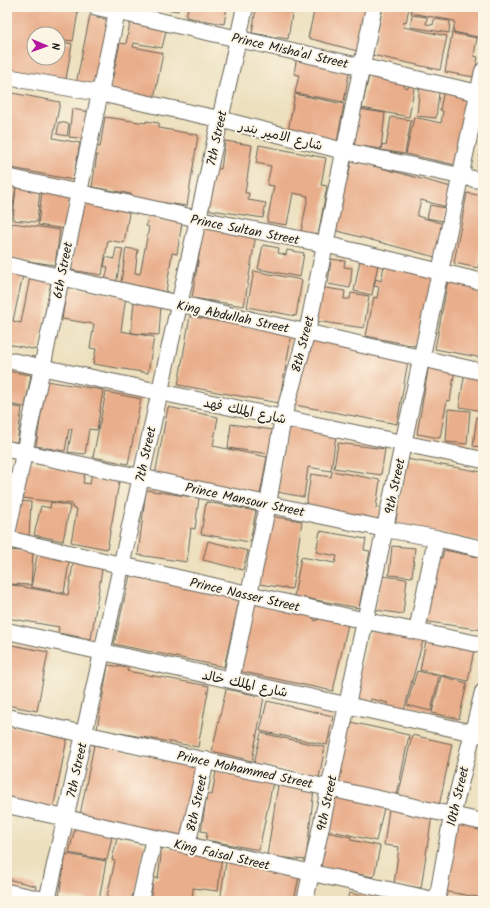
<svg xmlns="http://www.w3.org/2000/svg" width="490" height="908" font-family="Kalam,'Playpen Sans Arabic',sans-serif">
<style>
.building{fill:#e9ae8b}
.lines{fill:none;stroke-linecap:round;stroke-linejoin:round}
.minor-casing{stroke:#656155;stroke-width:18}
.minor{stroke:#fff;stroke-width:16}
.labels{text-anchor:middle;stroke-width:4;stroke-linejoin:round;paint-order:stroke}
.street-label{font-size:13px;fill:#1c1c1c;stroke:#fcf5e5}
</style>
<rect width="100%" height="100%" fill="#fcf5e5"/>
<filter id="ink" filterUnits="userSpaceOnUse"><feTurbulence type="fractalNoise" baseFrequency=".025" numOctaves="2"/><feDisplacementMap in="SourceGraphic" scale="8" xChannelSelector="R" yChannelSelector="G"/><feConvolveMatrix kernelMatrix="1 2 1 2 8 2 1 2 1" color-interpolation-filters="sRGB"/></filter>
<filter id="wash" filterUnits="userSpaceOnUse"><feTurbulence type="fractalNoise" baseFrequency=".012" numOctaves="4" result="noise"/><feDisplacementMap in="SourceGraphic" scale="16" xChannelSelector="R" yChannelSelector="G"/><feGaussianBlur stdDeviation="0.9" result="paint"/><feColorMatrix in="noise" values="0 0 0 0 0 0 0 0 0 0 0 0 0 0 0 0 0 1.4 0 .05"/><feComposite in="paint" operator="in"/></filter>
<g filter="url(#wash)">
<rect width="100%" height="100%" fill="#ece0be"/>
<g id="blocks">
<path class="building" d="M7,7H53L78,12L73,41L58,39V34H34V58H58V41L72,44L66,79L7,69Z
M153,7H179L178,11Z
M188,7H227L224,24L186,17Z
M259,7H293L288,39L252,33L256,8Z
M315,7H370L361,52L308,38Z
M383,7H409L406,23L404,22L403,27L447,36L440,70L372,55Z
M412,7L483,8V38L453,32L455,21L411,13Z
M90,15L112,21L95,88L76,84Z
M412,15L427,17L426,24L433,25L434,19L450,21L449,33L410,27Z
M130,23L166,31L162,48L134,43L133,47L163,53L154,99L110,91L120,43L126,44Z
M452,33L477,38L474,56L478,57L474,77L445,72Z
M297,56L350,67L344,102L295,93L299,75L294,74Z
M369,75L405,81L404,87L408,88L410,82L415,83L409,117L362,108Z
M420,82L440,84L436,118L417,116Z
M444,90L471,95L456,165L406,154L414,117L441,123L443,111L440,110Z
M7,92L60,102L53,138L80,143L73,180L7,167Z
M295,94L344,104L337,142L288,131Z
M72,109L90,112L87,139L69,137Z
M358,109L385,113L381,149L353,145Z
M105,117L146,123V121L159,123V128L198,135L187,206L130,198L131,194L92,187L97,155H95L97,146L100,147Z
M391,117L411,120L405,154L381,150L382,145L386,146Z
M59,122L69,124L67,136L57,134Z
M225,141L252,145L245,193H249L248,200L266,203L263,218L205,209L211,168L221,169Z
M482,144H483V170L477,169Z
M259,145L326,158L321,185L327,186L318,236L301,233L308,196L293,193L287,225L267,222L274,186L267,185L271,166L256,163Z
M352,160L455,188L450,208L421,200L417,216L444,224L435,257L334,230Z
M7,180L17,181L8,237H7Z
M16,186L40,188L37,222L13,220Z
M42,191L69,195L65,229L38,225Z
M467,193L483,196V240L478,268L454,263Z
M83,198L130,207L124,243L108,240L102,275L71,270Z
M430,205L445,208L443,221L427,218Z
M148,217L182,222L177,254L172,253L166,292L121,283L126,248L138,250L135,273L140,274L149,227L146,226Z
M12,223L60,230L55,265L7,258Z
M204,225L256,234L244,306L192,298Z
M263,245L279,248L278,253L286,255L287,250L304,253L300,277L258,269Z
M116,248L123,249L116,283L105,281L108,267L104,266L106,257L114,259Z
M331,259L345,261L344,267L352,268L350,288L328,284Z
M360,260L378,264L372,295L354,291Z
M384,266L434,276L420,347L366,336L374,297L377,298L379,287L374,286L376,279L381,281Z
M254,271L302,280L296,316L247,307Z
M7,272L23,275L13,321L21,323L30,277L51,282L38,350L7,344Z
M448,280L483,287V358L435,349Z
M67,287L126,296L121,331L154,337L148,373L93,364L96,349L90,348L94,324L62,319Z
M320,287L345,291L344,299H350L351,293L369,296L364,328L315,321Z
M134,301L161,304L159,335L131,333Z
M190,316L243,326L292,332L279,403L178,385Z
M308,336L409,355L397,424L295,405Z
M429,364L455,369L450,401L447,400L440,438L417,434Z
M7,371L31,375L25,407L7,404Z
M465,372L483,376V411L459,407Z
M46,381L103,390L97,430L89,429L85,454L68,452L72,429H69L65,451L36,446Z
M106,392L141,399L128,464L93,457Z
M7,406L22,408L17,442L7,441Z
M168,407L218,417L213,446L267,457L260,495L155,475Z
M448,409L470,411L467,444L446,442Z
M477,416L483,417V447L473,446Z
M231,424L273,430L270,454L228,448Z
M287,427L336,435L331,471L308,467L304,497L277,492Z
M338,443L385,449L381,475L334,468Z
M406,459L483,472V542L395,526Z
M29,462L85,472L83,483L90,484L92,472L120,477L107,549L71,542L77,509L72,508V504L22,498Z
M332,471L380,480L376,508L384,509L382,520L306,506L311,474L331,477Z
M146,490L199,498L195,529L191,528L187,562L138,555Z
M17,501L31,502L29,536L15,535Z
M51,502L70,506L63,541L34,535L41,506L50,508Z
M206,502L256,511L250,542L201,534Z
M269,516L302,521L292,589L259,584Z
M320,531L366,539L364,550L370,551L359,608L294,596L301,557L335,563L337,556L316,552Z
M208,541L248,551L243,570L203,560Z
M392,546L415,548L412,577L389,575Z
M9,550L33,552L31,585L7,584Z
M444,550L483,558L482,630L423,621L433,556L442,558Z
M38,551L70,557L64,593L31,587Z
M74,558L103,563L91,639L58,633L59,627L7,618V584L68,595Z
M131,571L240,597L224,667L114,644Z
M381,576L407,579L403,614L376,610Z
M250,603L312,615L315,621L322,618L348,624L333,691L234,670Z
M372,629L424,637L404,710L386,706L388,703L371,699L369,703L352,700Z
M427,636L474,650L468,681L420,670Z
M7,644L48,652L37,711L7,705Z
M108,665L128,668L127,671L209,686L198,747L97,729Z
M417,671L439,676L431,711L407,705Z
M441,676L467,683L459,719L432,713Z
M226,689L264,697L252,761L212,751Z
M267,701L333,716L327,745L260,731Z
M346,721L409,735L397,795L333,783Z
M7,725L67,739L53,809L7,799Z
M261,733L325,747L319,778L254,763Z
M412,735L452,744L439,806L398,797Z
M94,745L199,766L185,839L80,815Z
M216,771L273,782L259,850L206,840L207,832L201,831L207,794L212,795Z
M278,785L314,789L306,860L267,856Z
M333,788L386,800L376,841L323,829Z
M389,809L432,815L421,888L394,884L399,847L384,845Z
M456,819L483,823V898L443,891Z
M75,828L112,836L107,860L69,853Z
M326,832L351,837V840L380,846L374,877L319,867Z
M117,838L145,844L133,901H106L115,861L112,860Z
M162,848L222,854L218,891L193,888L192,901H151L153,878H158Z
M66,854L106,861L99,901L59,896Z
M226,862L299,876L294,901H220Z
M7,879L36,886L35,893L7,888Z
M349,893L385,900V901H347Z"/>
</g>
</g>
<g filter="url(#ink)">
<use href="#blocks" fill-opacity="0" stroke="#656155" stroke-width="1"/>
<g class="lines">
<g class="minor-casing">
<path id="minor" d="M97,7L483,94
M7,77L99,93L219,119L344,151L483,181
M7,177L199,219L324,244L483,282
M7,265L483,372
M7,360L483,460
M7,449L385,529L436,538L483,549
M7,534L118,7
M7,539L366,621L483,645
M7,631L483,735
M417,631L436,538
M231,680L268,504L283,417L307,332L374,7
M7,717L483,822
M7,805L438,901
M187,846L206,760
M7,892L49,901
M47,901L245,7
M140,901L154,838
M305,901L483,71
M437,901L452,816L483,692"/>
</g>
<use href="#minor" class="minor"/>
</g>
</g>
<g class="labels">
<g class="street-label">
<text transform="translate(290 50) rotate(13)" y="5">Prince Misha'al Street</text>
<text transform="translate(281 135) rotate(14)" y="5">شارع الامير بندر</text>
<text transform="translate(216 138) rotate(-78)" y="5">7th Street</text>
<text transform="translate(245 229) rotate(11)" y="5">Prince Sultan Street</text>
<text transform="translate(62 270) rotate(-79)" y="5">6th Street</text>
<text transform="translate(233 316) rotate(12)" y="5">King Abdullah Street</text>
<text transform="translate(302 344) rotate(-76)" y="5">8th Street</text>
<text transform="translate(245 410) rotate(12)" y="5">شارع الملك فهد</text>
<text transform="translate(145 454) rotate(-78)" y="5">7th Street</text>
<text transform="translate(394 486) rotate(-78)" y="5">9th Street</text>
<text transform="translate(245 499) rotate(12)" y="5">Prince Mansour Street</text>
<text transform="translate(245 594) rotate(13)" y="5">Prince Nasser Street</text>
<text transform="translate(245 683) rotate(12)" y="5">شارع الملك خالد</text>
<text transform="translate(245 769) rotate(12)" y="5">Prince Mohammed Street</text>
<text transform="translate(76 770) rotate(-78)" y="5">7th Street</text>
<text transform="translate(457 796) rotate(-77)" y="5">10th Street</text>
<text transform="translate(196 803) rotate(-78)" y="5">8th Street</text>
<text transform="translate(326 803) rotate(-78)" y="5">9th Street</text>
<text transform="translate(222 854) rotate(13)" y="5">King Faisal Street</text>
</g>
</g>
<rect width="490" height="908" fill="none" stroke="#fcf5e5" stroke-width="24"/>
<g transform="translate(46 46) rotate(92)"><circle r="19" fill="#fcf5e5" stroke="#a29e95"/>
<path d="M0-3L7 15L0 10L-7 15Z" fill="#b5179e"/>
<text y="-6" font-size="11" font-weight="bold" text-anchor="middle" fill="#1c1c1c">N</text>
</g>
</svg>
